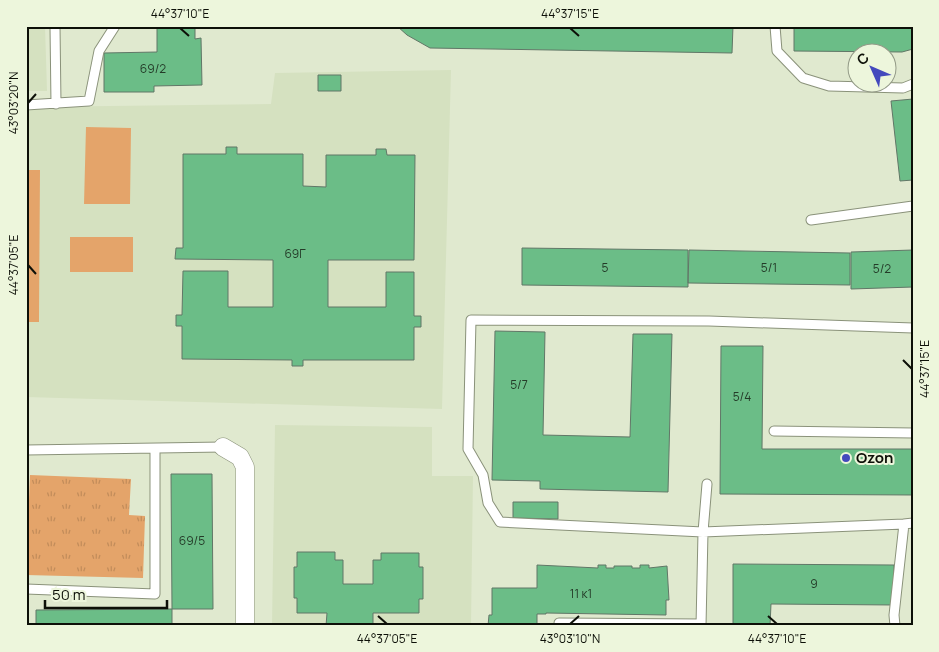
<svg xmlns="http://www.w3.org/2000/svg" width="939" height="652" font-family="Manrope,sans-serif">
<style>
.built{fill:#d5e1c0}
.grass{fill:url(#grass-tufts)}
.garden{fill:#e4a46a}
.building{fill:#6bbd87;stroke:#617767}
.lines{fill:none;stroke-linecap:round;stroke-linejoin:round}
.service-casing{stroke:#8a927a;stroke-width:11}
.minor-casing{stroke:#8a927a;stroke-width:19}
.service{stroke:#fff;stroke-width:9}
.minor{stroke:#fff;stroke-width:18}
.ticks{fill:none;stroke:#0d1008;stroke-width:2}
.poi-dot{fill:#4349bd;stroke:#edf6dc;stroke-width:2}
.labels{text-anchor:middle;stroke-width:4;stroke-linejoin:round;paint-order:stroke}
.number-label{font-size:12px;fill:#243b28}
.poi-label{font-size:15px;font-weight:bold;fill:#0d1008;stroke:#edf6dc;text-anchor:start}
.neatline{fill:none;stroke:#0d1008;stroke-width:2}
.ticks-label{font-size:12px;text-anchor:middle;fill:#0d1008}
</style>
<defs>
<pattern id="grass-tufts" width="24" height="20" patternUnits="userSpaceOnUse" patternTransform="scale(1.25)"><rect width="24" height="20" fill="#e4a46a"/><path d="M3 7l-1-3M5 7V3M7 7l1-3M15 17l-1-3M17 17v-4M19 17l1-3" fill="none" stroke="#c28c5a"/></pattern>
</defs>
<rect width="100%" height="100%" fill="#e0e9cf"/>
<path class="built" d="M26,26H45L47,91H26Z
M451,70L442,409L26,397V107L271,104L275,73Z
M275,425L432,427V476H473L471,626H272Z"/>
<path class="grass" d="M30,475L131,479L129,515L145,516L143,578L26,575Z"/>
<path class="garden" d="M86,127L131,128L130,204H84Z
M26,170H40L39,322H26Z
M70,237H133V272H70Z"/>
<path class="building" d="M157,26H195V39L201,38L202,85L154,86V92H104V53L157,52Z
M397,26H733L732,53L430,48L407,35Z
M794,26H913V49L902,52L794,51Z
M318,75H341V91H318Z
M913,99V180L900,181L891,101Z
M226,147H237V154H303V186L326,187V155H376V149H386L387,155H415L414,260H328V307H386V272H414V316H421V327H414V360H303V366H292V360L182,359V326H176V315H182L183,271H228V307H273V260L175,259L176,248H183V154H226Z
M522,248L688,250V287L522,285Z
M689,250L850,253V285L688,283Z
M913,250V287L851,289V252Z
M495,331L545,332L543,435L630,437L633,334H672L668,492L540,489V481L492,480Z
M721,346H763L762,449H913V495L720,494Z
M171,474H212L213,609H172Z
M513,502H558V519L513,518Z
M297,552H335V560H343V584H373V560H381V553H419V567H423V599H419V613H373V626H326L327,613H297V598H294V567H297Z
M733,564L894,565V605L771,604L770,626H733Z
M537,565L598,568V565H606V568H614V566H632V568H640V565H649V568L667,566L669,600H666V615L546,613V614H537V626H488L489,615H492V588H537Z
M172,609V626H36V610Z"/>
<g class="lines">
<g class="service-casing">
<path id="service" d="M55,26L56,104
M775,26L777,51L803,78L829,86L903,88L913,84
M26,105L89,101L99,51L115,26
M811,220L913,206
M774,431L913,433
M26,450L223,447
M707,484L703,532L904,524
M26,589L155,594V449
M559,626V623L701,624
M701,626L703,532L500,522L488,503L483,475L468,449L471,320L709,321L913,328
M895,626L894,615L904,524L913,523"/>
</g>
<g class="minor-casing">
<path id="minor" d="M223,447L240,457L245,467V626"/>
</g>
<use href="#service" class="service"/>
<use href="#minor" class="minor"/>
</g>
<path class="ticks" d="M180,28L189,36M570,28L579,36M28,103L36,94M28,265L36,274M903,360L912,369M378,616L387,624M768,616L777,624M570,624L579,616"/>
<circle class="poi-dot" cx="846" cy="458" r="5"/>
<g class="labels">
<g class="number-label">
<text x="153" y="73">69/2</text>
<text x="295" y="258">69Г</text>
<text x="605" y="272">5</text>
<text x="769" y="272">5/1</text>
<text x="882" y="273">5/2</text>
<text x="519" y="389">5/7</text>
<text x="742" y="401">5/4</text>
<text x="192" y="545">69/5</text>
<text x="814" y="588">9</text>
<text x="581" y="598">11 к1</text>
</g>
<g class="poi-label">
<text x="856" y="463">Ozon</text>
</g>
</g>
<rect width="939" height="652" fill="none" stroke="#edf6dc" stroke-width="55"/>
<g transform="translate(872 68) rotate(315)"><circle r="24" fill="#edf6dc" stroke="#939a87"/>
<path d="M0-4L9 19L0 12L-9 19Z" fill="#4349bd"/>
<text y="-8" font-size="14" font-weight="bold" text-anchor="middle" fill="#0d1008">С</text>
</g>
<path d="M45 600v8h122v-8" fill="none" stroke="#0d1008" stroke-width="2.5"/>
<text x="52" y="600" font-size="15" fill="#0d1008" stroke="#edf6dc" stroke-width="4" paint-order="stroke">50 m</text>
<rect x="28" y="28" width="884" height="596" class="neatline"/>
<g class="ticks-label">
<text x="180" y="18">44°37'10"E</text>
<text x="570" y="18">44°37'15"E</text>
<text transform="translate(14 103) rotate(-90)" y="4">43°03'20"N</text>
<text transform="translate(14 265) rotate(-90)" y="4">44°37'05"E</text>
<text transform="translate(925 369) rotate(-90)" y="4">44°37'15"E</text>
<text x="387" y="643">44°37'05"E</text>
<text x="570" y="643">43°03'10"N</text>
<text x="777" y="643">44°37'10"E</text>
</g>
</svg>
